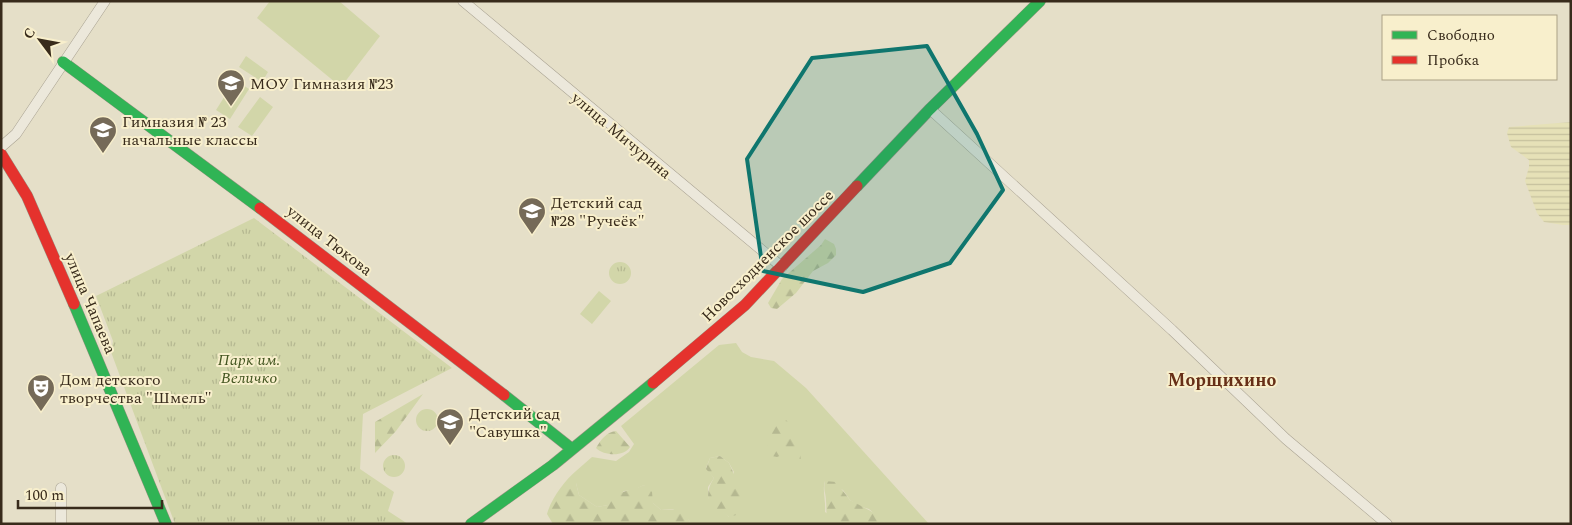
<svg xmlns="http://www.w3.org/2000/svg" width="1572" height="525" font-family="Spectral,serif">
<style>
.farmland{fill:url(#farmland-rules)}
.grass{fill:#d2d6a9;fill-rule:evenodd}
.forest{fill:url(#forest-firs)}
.park{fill:url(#park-tufts)}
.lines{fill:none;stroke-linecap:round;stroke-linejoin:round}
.street-casing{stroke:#a9a292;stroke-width:11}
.fast-casing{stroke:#999282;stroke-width:12}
.jam-casing{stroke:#999282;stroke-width:12}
.street{stroke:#ece8db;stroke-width:10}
.fast{stroke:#30b455;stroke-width:11}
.jam{stroke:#e5322d;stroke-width:11}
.marked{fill:#0f766e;fill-opacity:0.2;stroke:#0f766e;stroke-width:4;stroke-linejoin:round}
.labels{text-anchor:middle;stroke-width:4;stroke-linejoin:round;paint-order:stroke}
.poi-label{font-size:16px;fill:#382b1b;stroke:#f8efcc;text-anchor:start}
.street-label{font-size:16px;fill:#382b1b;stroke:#f8efcc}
.park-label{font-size:16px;font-style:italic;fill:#435520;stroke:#f8efcc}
.neighbourhood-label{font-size:18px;font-weight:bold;fill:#672f17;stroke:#f8efcc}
</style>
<defs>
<pattern id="farmland-rules" width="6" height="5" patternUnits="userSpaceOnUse" patternTransform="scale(1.25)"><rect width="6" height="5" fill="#e6e1b7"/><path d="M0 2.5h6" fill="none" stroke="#c6c19d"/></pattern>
<pattern id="forest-firs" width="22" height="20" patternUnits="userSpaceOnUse" patternTransform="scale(1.25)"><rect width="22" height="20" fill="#d2d6a9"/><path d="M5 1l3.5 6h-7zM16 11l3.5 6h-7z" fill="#b5b891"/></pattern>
<pattern id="park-tufts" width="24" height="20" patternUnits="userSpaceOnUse" patternTransform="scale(1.25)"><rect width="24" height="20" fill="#d2d6a9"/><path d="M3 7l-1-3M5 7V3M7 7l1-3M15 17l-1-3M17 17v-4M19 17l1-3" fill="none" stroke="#b5b891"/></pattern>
</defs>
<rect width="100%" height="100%" fill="#e5dfc8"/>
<path class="farmland" d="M1571,122V225H1563L1544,222L1537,213L1525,181L1529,167V160L1511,147L1507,133L1509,127Z"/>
<path class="grass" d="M270,1H339L380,36L341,87L257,18Z
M246,56L268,72L262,82L239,67Z
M235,80L249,89L230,119L216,110Z
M260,97L273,107L252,136L238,127Z
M599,291L611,301L592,324L580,314Z
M736,343L742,352L751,357L774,361L806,388L929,524H886L869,509L859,506L850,500L843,490L825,481C822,491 826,500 825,512L844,524H691L688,519L673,509L661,510L653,503L644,485L634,490L624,491L608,505L597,507L579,495L576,483V471L592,457L616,461L629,452L634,444L621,426L719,345ZM720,456L729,463L734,472L729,517L708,498V487L714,478L706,468L710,458Z"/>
<path class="forest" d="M825,239L834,244L836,249V255L828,263L813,271L796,293L777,309L771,308L768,303L782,279L821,245Z
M423,394L396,431L375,453V422Z
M783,417L799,433L801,462L790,463L787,453L777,457L767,455V444L774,422Z
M616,431L630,447C624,457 604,456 596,448C601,440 606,432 616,431Z
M720,456L729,463L742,492L740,514L729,517L721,511L710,509C707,497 707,489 714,478L706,469L710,458Z
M576,471V483L579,495L597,507L608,505C619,488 628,493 644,485L652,492L653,503L661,510L683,509L691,524H553L547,514C551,499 565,480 576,471Z
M825,481L836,482L850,500L878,515L886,524H844L840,522L829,521C825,511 827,510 826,501C826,492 823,492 825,481Z"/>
<path class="park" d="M254,218L452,368L363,414L360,469L394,492L388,511L408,524H175L111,352L113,341L96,296Z
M609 273a11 11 0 1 1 22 0a11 11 0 1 1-22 0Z
M416 420a11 11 0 1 1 22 0a11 11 0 1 1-22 0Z
M383 466a11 11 0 1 1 22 0a11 11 0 1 1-22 0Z"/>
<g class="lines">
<g class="street-casing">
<path id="street" d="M463,1L782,267
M930,109L1172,330L1286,439L1387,524
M1,147L16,134L105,1
M61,524V488"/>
</g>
<g class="fast-casing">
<path id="fast" d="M63,62L260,208
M857,186L930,109L1040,1
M74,304L166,524
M504,395L572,449
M471,524L553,465L653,383"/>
</g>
<g class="jam-casing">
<path id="jam" d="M1,154L27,196L74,304
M260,208L504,395
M653,383L745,305L857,186"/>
</g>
<use href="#street" class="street"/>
<use href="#fast" class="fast"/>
<use href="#jam" class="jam"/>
</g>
<path class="marked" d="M927,46L977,134L1003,190L950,263L863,292L763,271L747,159L812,58Z"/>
<defs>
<g id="school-pin" transform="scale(1.4375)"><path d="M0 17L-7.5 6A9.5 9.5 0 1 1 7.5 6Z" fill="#756a58" stroke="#f8efcc"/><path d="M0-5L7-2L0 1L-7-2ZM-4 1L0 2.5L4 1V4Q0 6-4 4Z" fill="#fff"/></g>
<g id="theatre-pin" transform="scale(1.4375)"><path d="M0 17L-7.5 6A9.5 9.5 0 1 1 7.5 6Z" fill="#756a58" stroke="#f8efcc"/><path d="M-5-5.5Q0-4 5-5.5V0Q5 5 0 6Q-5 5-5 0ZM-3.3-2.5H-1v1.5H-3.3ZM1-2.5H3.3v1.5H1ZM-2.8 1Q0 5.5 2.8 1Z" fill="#fff"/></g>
</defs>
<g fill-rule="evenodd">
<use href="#school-pin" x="231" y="83"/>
<use href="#school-pin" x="103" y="130"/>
<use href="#school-pin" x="532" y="211"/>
<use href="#theatre-pin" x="41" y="388"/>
<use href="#school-pin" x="450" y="422"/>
</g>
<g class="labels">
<g class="poi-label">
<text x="250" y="89">МОУ Гимназия №23</text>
<text x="122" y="127">Гимназия № 23<tspan x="122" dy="18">начальные классы</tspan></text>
<text x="551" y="208">Детский сад<tspan x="551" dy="18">№28 "Ручеёк"</tspan></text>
<text x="60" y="385">Дом детского<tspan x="60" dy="18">творчества "Шмель"</tspan></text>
<text x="469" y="419">Детский сад<tspan x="469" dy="18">"Савушка"</tspan></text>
</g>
<g class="street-label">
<text transform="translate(622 135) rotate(40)" y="6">улица Мичурина</text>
<text transform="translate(330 240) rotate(38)" y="6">улица Тюкова</text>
<text transform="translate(767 255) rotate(-45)" y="6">Новосходненское шоссе</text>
<text transform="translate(91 303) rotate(67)" y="6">улица Чапаева</text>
</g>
<g class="park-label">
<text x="249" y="365">Парк им.<tspan x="249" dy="18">Величко</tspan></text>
</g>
<g class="neighbourhood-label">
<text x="1222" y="386">Морщихино</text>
</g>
</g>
<rect width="1572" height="525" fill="none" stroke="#382b1b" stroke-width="5"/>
<rect x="1382" y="15" width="175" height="65" fill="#f8efcc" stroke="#aba185"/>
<rect x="1392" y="31" width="25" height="8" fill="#30b455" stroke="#aba185"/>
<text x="1427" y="40" font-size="15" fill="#382b1b">Свободно</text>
<rect x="1392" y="56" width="25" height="8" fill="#e5322d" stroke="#aba185"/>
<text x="1427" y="65" font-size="15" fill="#382b1b">Пробка</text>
<g transform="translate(40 40) rotate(302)" stroke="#f8efcc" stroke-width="4" paint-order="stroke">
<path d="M0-4L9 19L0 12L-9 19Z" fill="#382b1b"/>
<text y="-8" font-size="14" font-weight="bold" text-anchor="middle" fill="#382b1b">С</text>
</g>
<path d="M18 500v8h144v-8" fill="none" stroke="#382b1b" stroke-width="2.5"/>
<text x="25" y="500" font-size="15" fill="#382b1b" stroke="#f8efcc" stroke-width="4" paint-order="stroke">100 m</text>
</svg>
